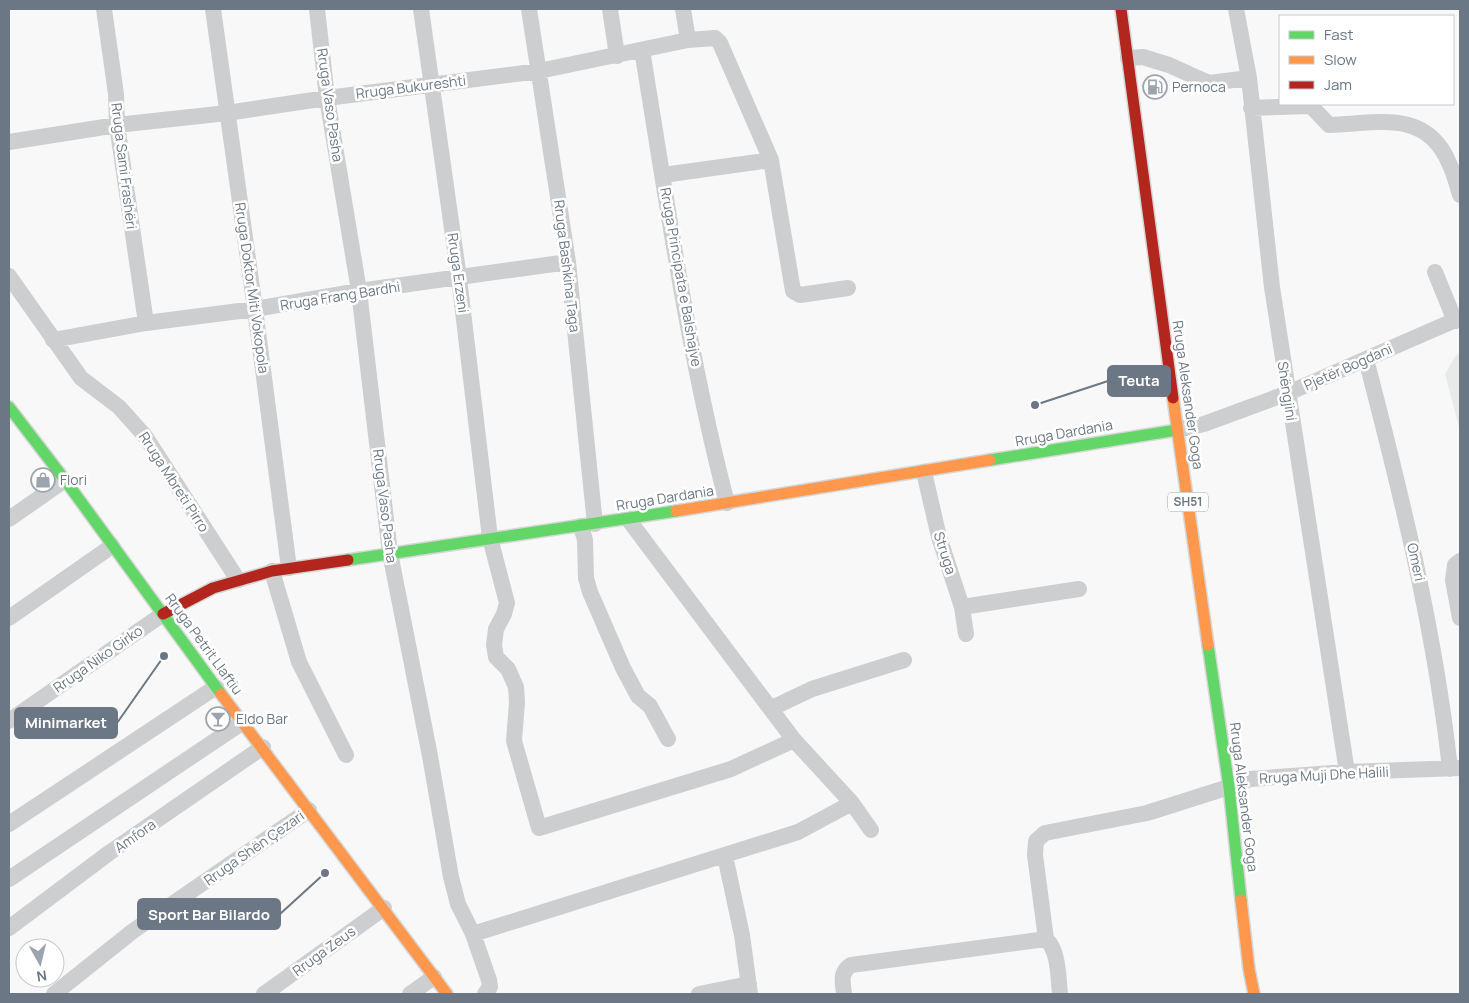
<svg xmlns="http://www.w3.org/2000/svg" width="1469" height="1003" font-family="Manrope,sans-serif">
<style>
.built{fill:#e8eaea}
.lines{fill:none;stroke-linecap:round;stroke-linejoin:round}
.fast-casing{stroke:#d5d6d6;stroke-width:14}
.slow-casing{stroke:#d5d6d6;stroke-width:14}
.jam-casing{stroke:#d5d6d6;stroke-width:14}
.street{stroke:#cdcecf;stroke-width:16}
.fast{stroke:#63d668;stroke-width:11}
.slow{stroke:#ff974d;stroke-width:11}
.jam{stroke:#b3261e;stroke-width:11}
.labels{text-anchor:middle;stroke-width:5;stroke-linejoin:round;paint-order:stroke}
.shield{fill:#fff;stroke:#97a0a9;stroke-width:1}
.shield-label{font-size:12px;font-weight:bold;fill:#6b7784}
.street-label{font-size:14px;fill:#6b7784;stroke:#fff}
.poi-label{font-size:14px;fill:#6b7784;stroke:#fff;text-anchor:start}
.leader{fill:none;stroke:#6b7784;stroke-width:2}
.callout-dot{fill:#6b7784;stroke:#fff;stroke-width:2}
.callout{fill:#6b7784;stroke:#6b7784;stroke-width:2}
.callout-label{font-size:15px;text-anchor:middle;font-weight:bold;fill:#fff}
</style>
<rect width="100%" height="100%" fill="#f8f8f8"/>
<path class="built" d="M1460,354V431L1445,374L1456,355Z"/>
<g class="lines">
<g class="fast-casing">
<path id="fast" d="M9,407L65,480L221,694
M990,460L1177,430
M348,560L676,511
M1208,645L1229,787L1241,900"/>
</g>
<g class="slow-casing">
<path id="slow" d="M1173,398L1208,645
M676,511L990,460
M221,694L447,994
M1241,900L1249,969L1254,994"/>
</g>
<g class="jam-casing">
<path id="jam" d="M1121,9L1173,398
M163,614L213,588L272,571L348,560"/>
</g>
<path class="street" d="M104,9L116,94L117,125L146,323
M213,9L255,309L289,568
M317,9L327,98L359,291L390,553L430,756L451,877L458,904L473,934L489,980L490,987L485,994
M421,9L459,278L490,538L507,603L504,614L496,629L494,645L496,657L508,669L516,687L517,702L514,741L539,828L731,769L794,740
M529,9L568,262L595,524
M610,9L617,56
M683,9L688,40
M1236,9L1249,78L1272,287L1347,772
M642,50C667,202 688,354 727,503
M1128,58L1143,57L1169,65L1209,83L1249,78
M1251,108L1311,106L1329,125C1376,124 1426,108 1449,163C1454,173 1457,185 1460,195
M9,142L117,125L227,113L327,98L539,71L688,40L715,38L720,43L771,160L793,291L800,295L848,288
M663,175L771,160
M1435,272L1455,321
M9,276L81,378L119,407L145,436L238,580
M53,340L146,323L255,309L359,291L568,262
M1366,359C1401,494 1435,630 1450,769
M1177,430L1204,424L1288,393L1460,318
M924,472L939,537L962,607L966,634
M9,519L65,480
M628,519L794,740L852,803L871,830
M581,526L585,540L586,578L590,592L623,668L638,696L650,706L668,739
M1460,561L1455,565L1453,580L1460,618
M272,571L299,662L346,755
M962,607L1079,589
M9,618L112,546
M772,708L812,689L904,660
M9,721L163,614
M9,824L216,687
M725,856L742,935L750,994
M9,879L243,722
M9,928L109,853L263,747
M473,934L798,832L852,803
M54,994L133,931L309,810
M264,994L384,908
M410,994L434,977
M699,994L749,984
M844,994C843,982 839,973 851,965L1046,939
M1060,994C1058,977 1059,951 1046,939L1035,855L1036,841L1045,833L1147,813L1229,787L1250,779L1347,772L1460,768"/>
<use href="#fast" class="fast"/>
<use href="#slow" class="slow"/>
<use href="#jam" class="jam"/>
</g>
<defs>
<g id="fuel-ring" transform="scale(1.25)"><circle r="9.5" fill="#fff" stroke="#9ca4ad" stroke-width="1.5"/><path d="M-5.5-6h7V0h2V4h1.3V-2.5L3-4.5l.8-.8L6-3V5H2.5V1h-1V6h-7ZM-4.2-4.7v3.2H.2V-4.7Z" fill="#9ca4ad"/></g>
<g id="shop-ring" transform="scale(1.25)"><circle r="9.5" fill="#fff" stroke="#9ca4ad" stroke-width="1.5"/><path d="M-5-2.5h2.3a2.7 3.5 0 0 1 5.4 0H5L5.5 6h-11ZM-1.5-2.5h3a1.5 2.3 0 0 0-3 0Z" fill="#9ca4ad"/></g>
<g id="bar-ring" transform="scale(1.25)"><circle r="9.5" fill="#fff" stroke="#9ca4ad" stroke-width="1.5"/><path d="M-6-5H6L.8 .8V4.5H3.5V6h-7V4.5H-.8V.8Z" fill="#9ca4ad"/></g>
</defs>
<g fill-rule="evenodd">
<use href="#fuel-ring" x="1155" y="87"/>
<use href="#shop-ring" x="43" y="480"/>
<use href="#bar-ring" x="218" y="719"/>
</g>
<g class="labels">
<rect class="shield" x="1168" y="492.5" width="40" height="19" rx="4"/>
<g class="shield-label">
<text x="1188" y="506">SH51</text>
</g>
<g class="street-label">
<text transform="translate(411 87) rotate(-7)" y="5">Rruga Bukureshti</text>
<text transform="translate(330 105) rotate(82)" y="5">Rruga Vaso Pasha</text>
<text transform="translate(124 166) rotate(83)" y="5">Rruga Sami Frashëri</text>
<text transform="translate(567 266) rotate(83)" y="5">Rruga Bashkina Taga</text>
<text transform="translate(458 273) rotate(82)" y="5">Rruga Erzeni</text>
<text transform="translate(681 277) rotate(80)" y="5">Rruga Principata e Balshajve</text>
<text transform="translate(252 288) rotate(82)" y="5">Rruga Doktor Miti Vokopola</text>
<text transform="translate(340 296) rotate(-9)" y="5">Rruga Frang Bardhi</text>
<text transform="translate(1348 367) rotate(-24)" y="5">Pjetër Bogdani</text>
<text transform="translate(1287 391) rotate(81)" y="5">Shëngjini</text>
<text transform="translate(1188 395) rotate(82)" y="5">Rruga Aleksander Goga</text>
<text transform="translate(1064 433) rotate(-10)" y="5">Rruga Dardania</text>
<text transform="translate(174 482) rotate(57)" y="5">Rruga Mbreti Pirro</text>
<text transform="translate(665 498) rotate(-9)" y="5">Rruga Dardania</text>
<text transform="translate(385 506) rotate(83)" y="5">Rruga Vaso Pasha</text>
<text transform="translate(945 553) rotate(72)" y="5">Struga</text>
<text transform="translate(1416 562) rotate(78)" y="5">Omeri</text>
<text transform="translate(204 644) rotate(54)" y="5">Rruga Petrit Llaftiu</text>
<text transform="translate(98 659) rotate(-35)" y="5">Rruga Niko Girko</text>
<text transform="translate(1324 775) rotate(-3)" y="5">Rruga Muji Dhe Halili</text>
<text transform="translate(1244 797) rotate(83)" y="5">Rruga Aleksander Goga</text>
<text transform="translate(135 836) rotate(-35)" y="5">Amfora</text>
<text transform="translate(254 848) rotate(-35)" y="5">Rruga Shën Çezari</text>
<text transform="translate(324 951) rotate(-36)" y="5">Rruga Zeus</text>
</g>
<g class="poi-label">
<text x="1172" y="92">Pernoca</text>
<text x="60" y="485">Flori</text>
<text x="236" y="724">Eldo Bar</text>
</g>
</g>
<path class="leader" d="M1035 405L1108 381M164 656L117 723M325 873L280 914"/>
<g class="callout-dot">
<circle cx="1035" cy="405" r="5"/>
<circle cx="164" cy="656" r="5"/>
<circle cx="325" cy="873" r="5"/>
</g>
<g class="callout">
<rect x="1108" y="366" width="62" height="30" rx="5"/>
<rect x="15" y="708" width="102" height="30" rx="5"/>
<rect x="138" y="899" width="142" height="30" rx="5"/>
</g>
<g class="callout-label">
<text x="1139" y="386">Teuta</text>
<text x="66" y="728">Minimarket</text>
<text x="209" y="920">Sport Bar Bilardo</text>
</g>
<rect width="1469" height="1003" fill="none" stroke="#6b7784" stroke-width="20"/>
<rect x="1279" y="15" width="175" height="90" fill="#ffffff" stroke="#c4c9ce"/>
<rect x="1289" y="31" width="25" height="8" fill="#63d668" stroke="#c4c9ce"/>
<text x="1324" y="40" font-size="15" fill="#6b7784">Fast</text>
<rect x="1289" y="56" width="25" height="8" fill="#ff974d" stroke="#c4c9ce"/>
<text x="1324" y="65" font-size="15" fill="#6b7784">Slow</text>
<rect x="1289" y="81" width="25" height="8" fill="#b3261e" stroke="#c4c9ce"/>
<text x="1324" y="90" font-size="15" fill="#6b7784">Jam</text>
<g transform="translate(40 963) rotate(172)"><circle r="24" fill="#ffffff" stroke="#c4c9ce"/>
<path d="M0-4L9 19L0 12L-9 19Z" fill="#9ca4ad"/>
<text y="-8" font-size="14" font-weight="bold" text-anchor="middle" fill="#6b7784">N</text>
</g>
</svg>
